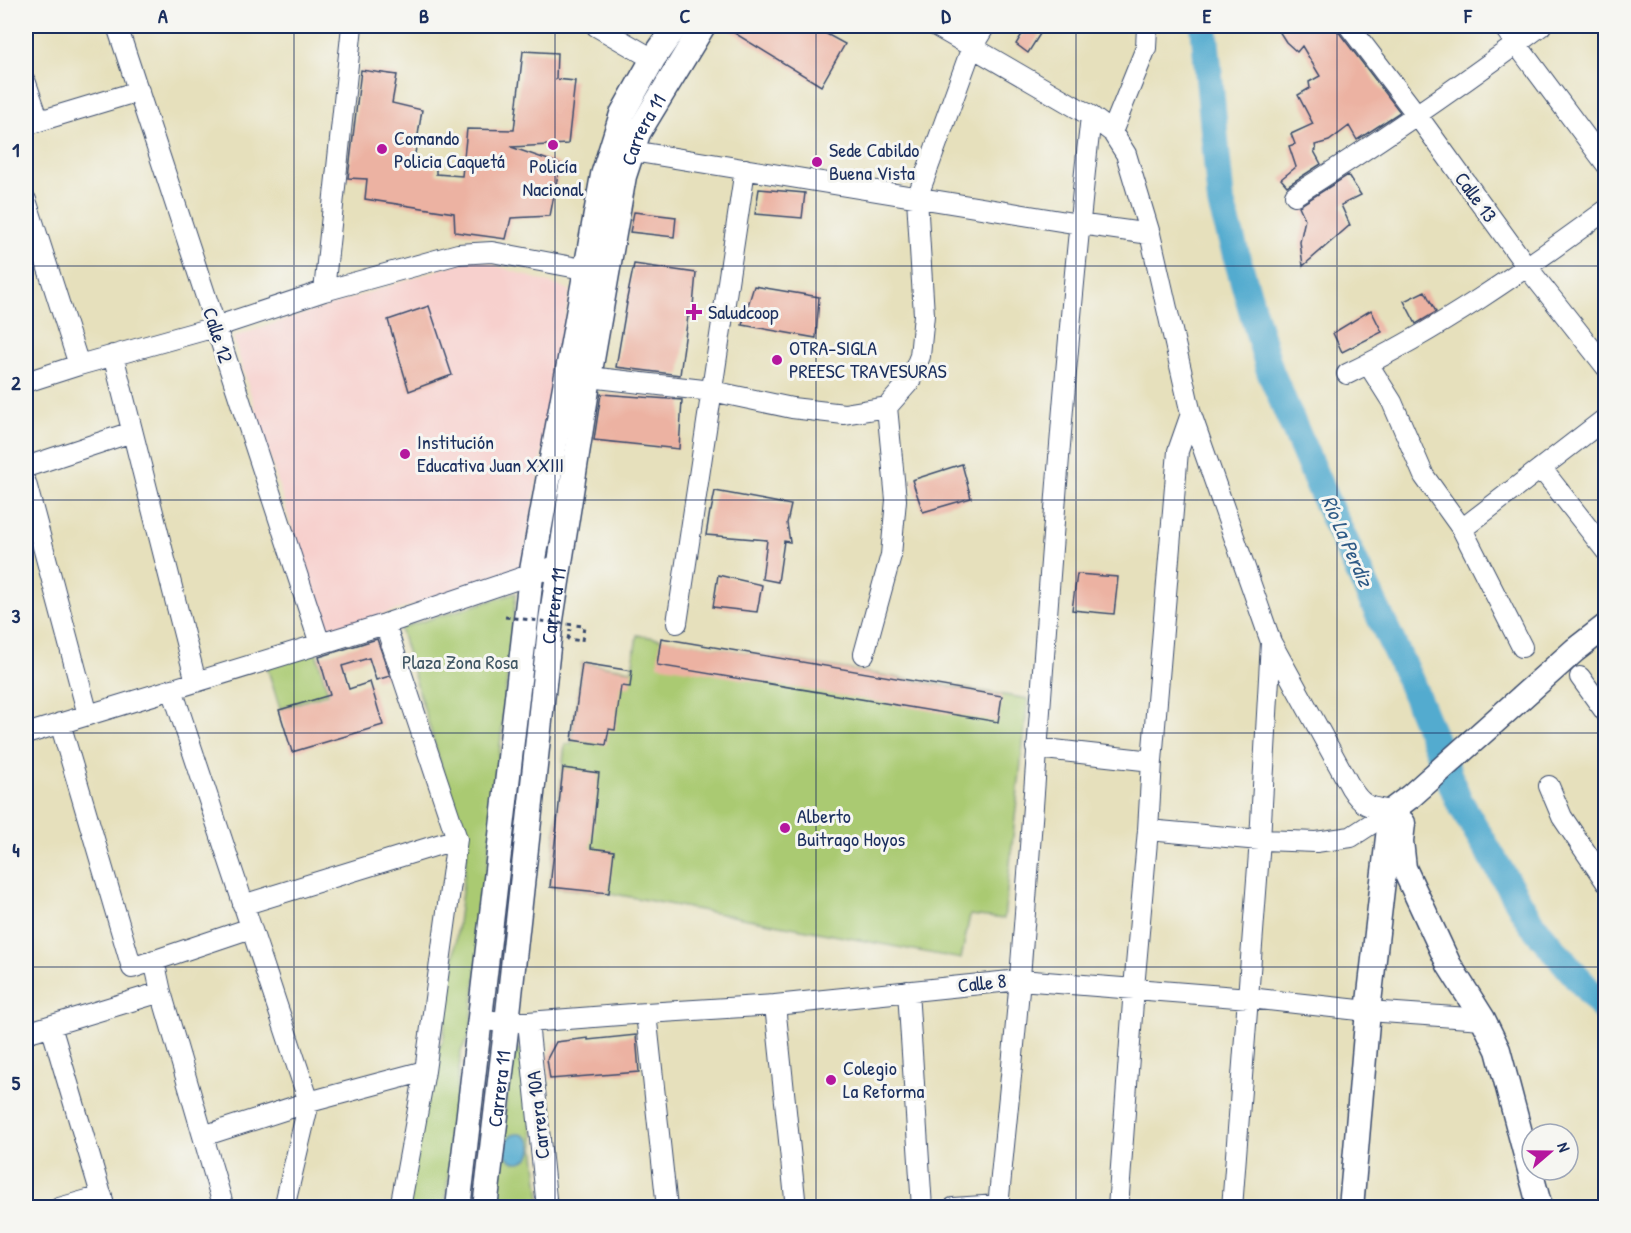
<svg xmlns="http://www.w3.org/2000/svg" width="1631" height="1233" font-family="'Patrick Hand',sans-serif">
<style>
.built{fill:#f7d0cd}
.green{fill:#aaca72;stroke:#627c68;stroke-width:1.5}
.water{fill:#52abcf;stroke:#366d96;stroke-width:1.5}
.lines{fill:none;stroke-linecap:round;stroke-linejoin:round}
.river{stroke:#52abcf;stroke-width:28}
.building{fill:#ecb2a2}
.minor-casing{stroke:#394a6c;stroke-width:22}
.major-casing{stroke:#394a6c;stroke-width:27}
.minor{stroke:#fff;stroke-width:20}
.major{stroke:#fff;stroke-width:24}
.path-bridge{stroke:#394a6c;stroke-width:3;stroke-dasharray:4.5 4.5;stroke-linecap:butt}
.grid{fill:none;stroke:#1b2f5e;stroke-width:1.5;stroke-opacity:0.55}
.poi-dot{fill:#b5179e;stroke:#f6f6f2;stroke-width:2}
.labels{text-anchor:middle;stroke-width:6;stroke-linejoin:round;paint-order:stroke}
.street-label{font-size:20px;fill:#1b2f5e;stroke:#f6f6f2}
.poi-label{font-size:20px;fill:#1b2f5e;stroke:#f6f6f2;text-anchor:start}
.park-label{font-size:20px;fill:#3f5663;stroke:#f6f6f2}
.water-label{font-size:21px;font-style:italic;fill:#2e5a86;stroke:#f6f6f2}
.neatline{fill:none;stroke:#1b2f5e;stroke-width:2}
.grid-label{font-size:20px;text-anchor:middle;font-weight:bold;fill:#1b2f5e}
</style>
<rect width="100%" height="100%" fill="#f6f6f2"/>
<filter id="ink" filterUnits="userSpaceOnUse"><feTurbulence type="fractalNoise" baseFrequency=".0167" numOctaves="2"/><feDisplacementMap in="SourceGraphic" scale="12" xChannelSelector="R" yChannelSelector="G"/><feConvolveMatrix kernelMatrix="1 2 1 2 8 2 1 2 1" color-interpolation-filters="sRGB"/></filter>
<filter id="wash" filterUnits="userSpaceOnUse"><feTurbulence type="fractalNoise" baseFrequency=".008" numOctaves="4" result="noise"/><feDisplacementMap in="SourceGraphic" scale="24" xChannelSelector="R" yChannelSelector="G"/><feGaussianBlur stdDeviation="1.35" result="paint"/><feColorMatrix in="noise" values="0 0 0 0 0 0 0 0 0 0 0 0 0 0 0 0 0 1.4 0 .05"/><feComposite in="paint" operator="in"/></filter>
<g filter="url(#wash)">
<rect width="100%" height="100%" fill="#e6e0bc"/>
<path class="built" d="M474,258L570,290L522,571L324,633L233,337Z"/>
<path class="green" d="M516,593L470,1035L461,1051L445,1207H404L432,1060L443,1040L467,853L400,628Z
M637,635L1028,699L1004,919L970,915L961,959L609,893L550,887L565,744H571L582,663L632,670Z
M316,652L328,693L280,709L267,667Z
M516,1048L521,1050L524,1056L541,1207L496,1208L511,1050Z"/>
<path class="water" d="M504 1148a14 14 0 1 1 28 0a14 14 0 1 1-28 0Z"/>
<g class="lines">
<path class="river" d="M1204,26L1221,203L1270,371L1325,499L1410,681L1459,801L1531,923L1606,1011"/>
</g>
<g id="blocks">
<path class="building" d="M723,26H812L845,44L821,86Z
M1027,26H1045L1028,53L1016,44Z
M1287,26H1334L1400,112L1357,140L1349,126L1329,141L1315,145L1316,150L1314,151L1321,164L1287,186L1281,179L1296,167L1289,146L1295,144L1291,134L1313,124L1298,95L1310,88L1309,82L1320,76L1302,46L1297,52L1286,42L1279,31Z
M523,51L557,53L556,79L575,81L568,144L511,147L560,164L550,216L511,218L506,239L455,232L454,213L365,199L367,179L348,178L361,70L397,75L392,103L422,110L413,166L436,167V174L462,176L467,129L514,130Z
M1348,175L1361,195L1341,205L1350,225L1303,266L1300,242L1305,219L1299,206Z
M759,189L805,193L802,218L755,214Z
M634,212L676,217L674,237L630,232Z
M634,264L696,273L692,317L688,316L680,375L616,367L627,303H626Z
M754,286L819,297L816,338L742,325Z
M1425,291L1436,312L1416,324L1404,301Z
M429,306L452,375L409,391L388,320Z
M1371,310L1382,332L1342,352L1333,333Z
M601,394L682,400L679,449L594,440Z
M962,464L971,498L923,512L912,480Z
M715,491L791,505L787,523L790,542L784,541L778,582L762,579L767,540L706,535L710,511H711Z
M1077,574L1118,577L1114,614L1072,610Z
M718,575L762,585L757,612L713,607Z
M661,638L1002,696L998,722L657,665Z
M377,639L390,676L376,680L369,658L342,666L349,689L370,682L383,725L292,752L279,710L330,695L319,657Z
M582,663L632,671L630,687L621,686L615,730L609,729L606,745L572,740Z
M563,768L599,773L591,848L614,851L609,893L550,887Z
M636,1035L639,1072L550,1079L547,1059L556,1042L588,1038V1040Z"/>
</g>
</g>
<g filter="url(#ink)">
<use href="#blocks" fill-opacity="0" stroke="#394a6c" stroke-width="1.5"/>
<g class="lines">
<g class="minor-casing">
<path id="minor" d="M117,26L320,644
M596,26L653,59
M936,26L1091,116L1112,132L1126,154L1150,234L1191,414L1271,642L1260,840L1232,1208
M1349,26L1417,115L1527,267L1606,367
M1503,26L1606,164
M26,83L39,121
M26,125L139,91
M1112,132L1146,48L1147,26
M632,151L1079,224L1150,234
M1295,195C1379,142 1461,85 1541,26
M26,200L79,365
M324,291L352,26
M113,355L196,682
M1368,364L1392,402L1424,476L1462,529L1522,647
M1347,374C1439,330 1523,271 1606,210
M589,377L712,391L792,408L844,414L887,407
M26,382L79,365L215,327L324,291L458,254L492,252L599,272
M26,467L132,432
M1541,468L1606,551
M26,483L88,715
M1462,529L1606,418
M677,623L745,169
M385,624L457,839L425,1071L400,1208
M1271,642L1351,788C1363,807 1369,807 1391,811
M864,654L891,555L896,500L887,407L910,381L920,356L924,315L917,198L972,47L985,26
M1580,677L1606,713
M172,689L309,1102L284,1208
M60,723L132,968L251,928
M26,734L385,624L559,565
M1036,748L1152,761
M1549,786L1562,817L1606,882
M1148,830L1260,840L1316,842L1351,837L1391,811
M243,905L457,839
M154,960L161,992L224,1208
M908,991L922,1208
M775,1005L796,1208
M646,1013L667,1208
M480,1020L507,1022H528L646,1013L775,1005L1020,980L1249,998L1368,1011L1483,1019
M528,1022L547,1208
M51,1026L105,1208
M26,1033L161,992
M203,1136L309,1102L425,1071
M59,1208L102,1196
M953,1208L998,1205
M998,1208C1005,1131 1014,1054 1020,977C1043,690 1059,402 1091,116
M1118,1208L1134,988L1148,830L1152,761L1178,451L1191,414"/>
</g>
<g class="major-casing">
<g id="major">
<path d="M1403,823L1401,841L1404,868L1449,965L1483,1019L1498,1050L1540,1208"/>
<path d="M458,1208L531,576L603,175L622,114L653,59L676,26"/>
<path id="s1" d="M485,1208L507,1022L551,620L589,377L624,176L638,133L703,26"/>
<path d="M1351,1208L1368,1011L1391,811L1411,796L1575,650L1606,626"/>
</g>
</g>
<use href="#minor" class="minor"/>
<use href="#major" class="major"/>
<path class="path-bridge" d="M505,617L584,626L582,641L568,639L570,629"/>
</g>
</g>
<path class="grid" d="M294,26V1208M555,26V1208M816,26V1208M1076,26V1208M1337,26V1208M26,266H1606M26,500H1606M26,733H1606M26,967H1606"/>
<g class="poi-dot">
<circle cx="553" cy="145" r="6"/>
<circle cx="382" cy="149" r="6"/>
<circle cx="817" cy="162" r="6"/>
<path d="M691 303h6v6h6v6h-6v6h-6v-6h-6v-6h6z"/>
<circle cx="777" cy="360" r="6"/>
<circle cx="405" cy="454" r="6"/>
<circle cx="785" cy="828" r="6"/>
<circle cx="831" cy="1080" r="6"/>
</g>
<g class="labels">
<g class="street-label">
<text dy="7" stroke="none"><textPath href="#s1" startOffset="1092">Carrera 11</textPath></text>
<text transform="translate(1476 197) rotate(54)" y="7">Calle 13</text>
<text transform="translate(218 335) rotate(72)" y="7">Calle 12</text>
<text dy="7" stroke="none"><textPath href="#s1" startOffset="606">Carrera 11</textPath></text>
<text transform="translate(982 983) rotate(-6)" y="7">Calle 8</text>
<text dy="7" stroke="none"><textPath href="#s1" startOffset="120">Carrera 11</textPath></text>
<text transform="translate(538 1115) rotate(-96)" y="7">Carrera 10A</text>
</g>
<g class="poi-label">
<text x="394" y="145">Comando<tspan x="394" dy="23">Policia Caquetá</tspan></text>
<text x="829" y="157">Sede Cabildo<tspan x="829" dy="23">Buena Vista</tspan></text>
<text x="553" y="173" text-anchor="middle">Policía<tspan x="553" dy="23">Nacional</tspan></text>
<text x="708" y="319">Saludcoop</text>
<text x="789" y="355">OTRA-SIGLA<tspan x="789" dy="23">PREESC TRAVESURAS</tspan></text>
<text x="417" y="449">Institución<tspan x="417" dy="23">Educativa Juan XXIII</tspan></text>
<text x="797" y="823">Alberto<tspan x="797" dy="23">Buitrago Hoyos</tspan></text>
<text x="843" y="1075">Colegio<tspan x="843" dy="23">La Reforma</tspan></text>
</g>
<g class="park-label">
<text x="460" y="669">Plaza Zona Rosa</text>
</g>
<g class="water-label">
<text transform="translate(1347 541) rotate(66)" y="7">Río La Perdiz</text>
</g>
</g>
<rect width="1631" height="1233" fill="none" stroke="#f6f6f2" stroke-width="66"/>
<g transform="translate(1550 1152) rotate(70)"><circle r="28" fill="#f6f6f2" stroke="#9ea6b7" stroke-width="1.5"/>
<path d="M0-4.5L10 22L0 15L-10 22Z" fill="#b5179e"/>
<text y="-9" font-size="16" font-weight="bold" text-anchor="middle" fill="#1b2f5e">N</text>
</g>
<rect x="33" y="33" width="1565" height="1167" class="neatline"/>
<g class="grid-label">
<text x="163" y="23">A</text>
<text x="424" y="23">B</text>
<text x="685" y="23">C</text>
<text x="946" y="23">D</text>
<text x="1207" y="23">E</text>
<text x="1468" y="23">F</text>
<text x="16" y="157">1</text>
<text x="16" y="390">2</text>
<text x="16" y="623">3</text>
<text x="16" y="857">4</text>
<text x="16" y="1090">5</text>
</g>
</svg>
